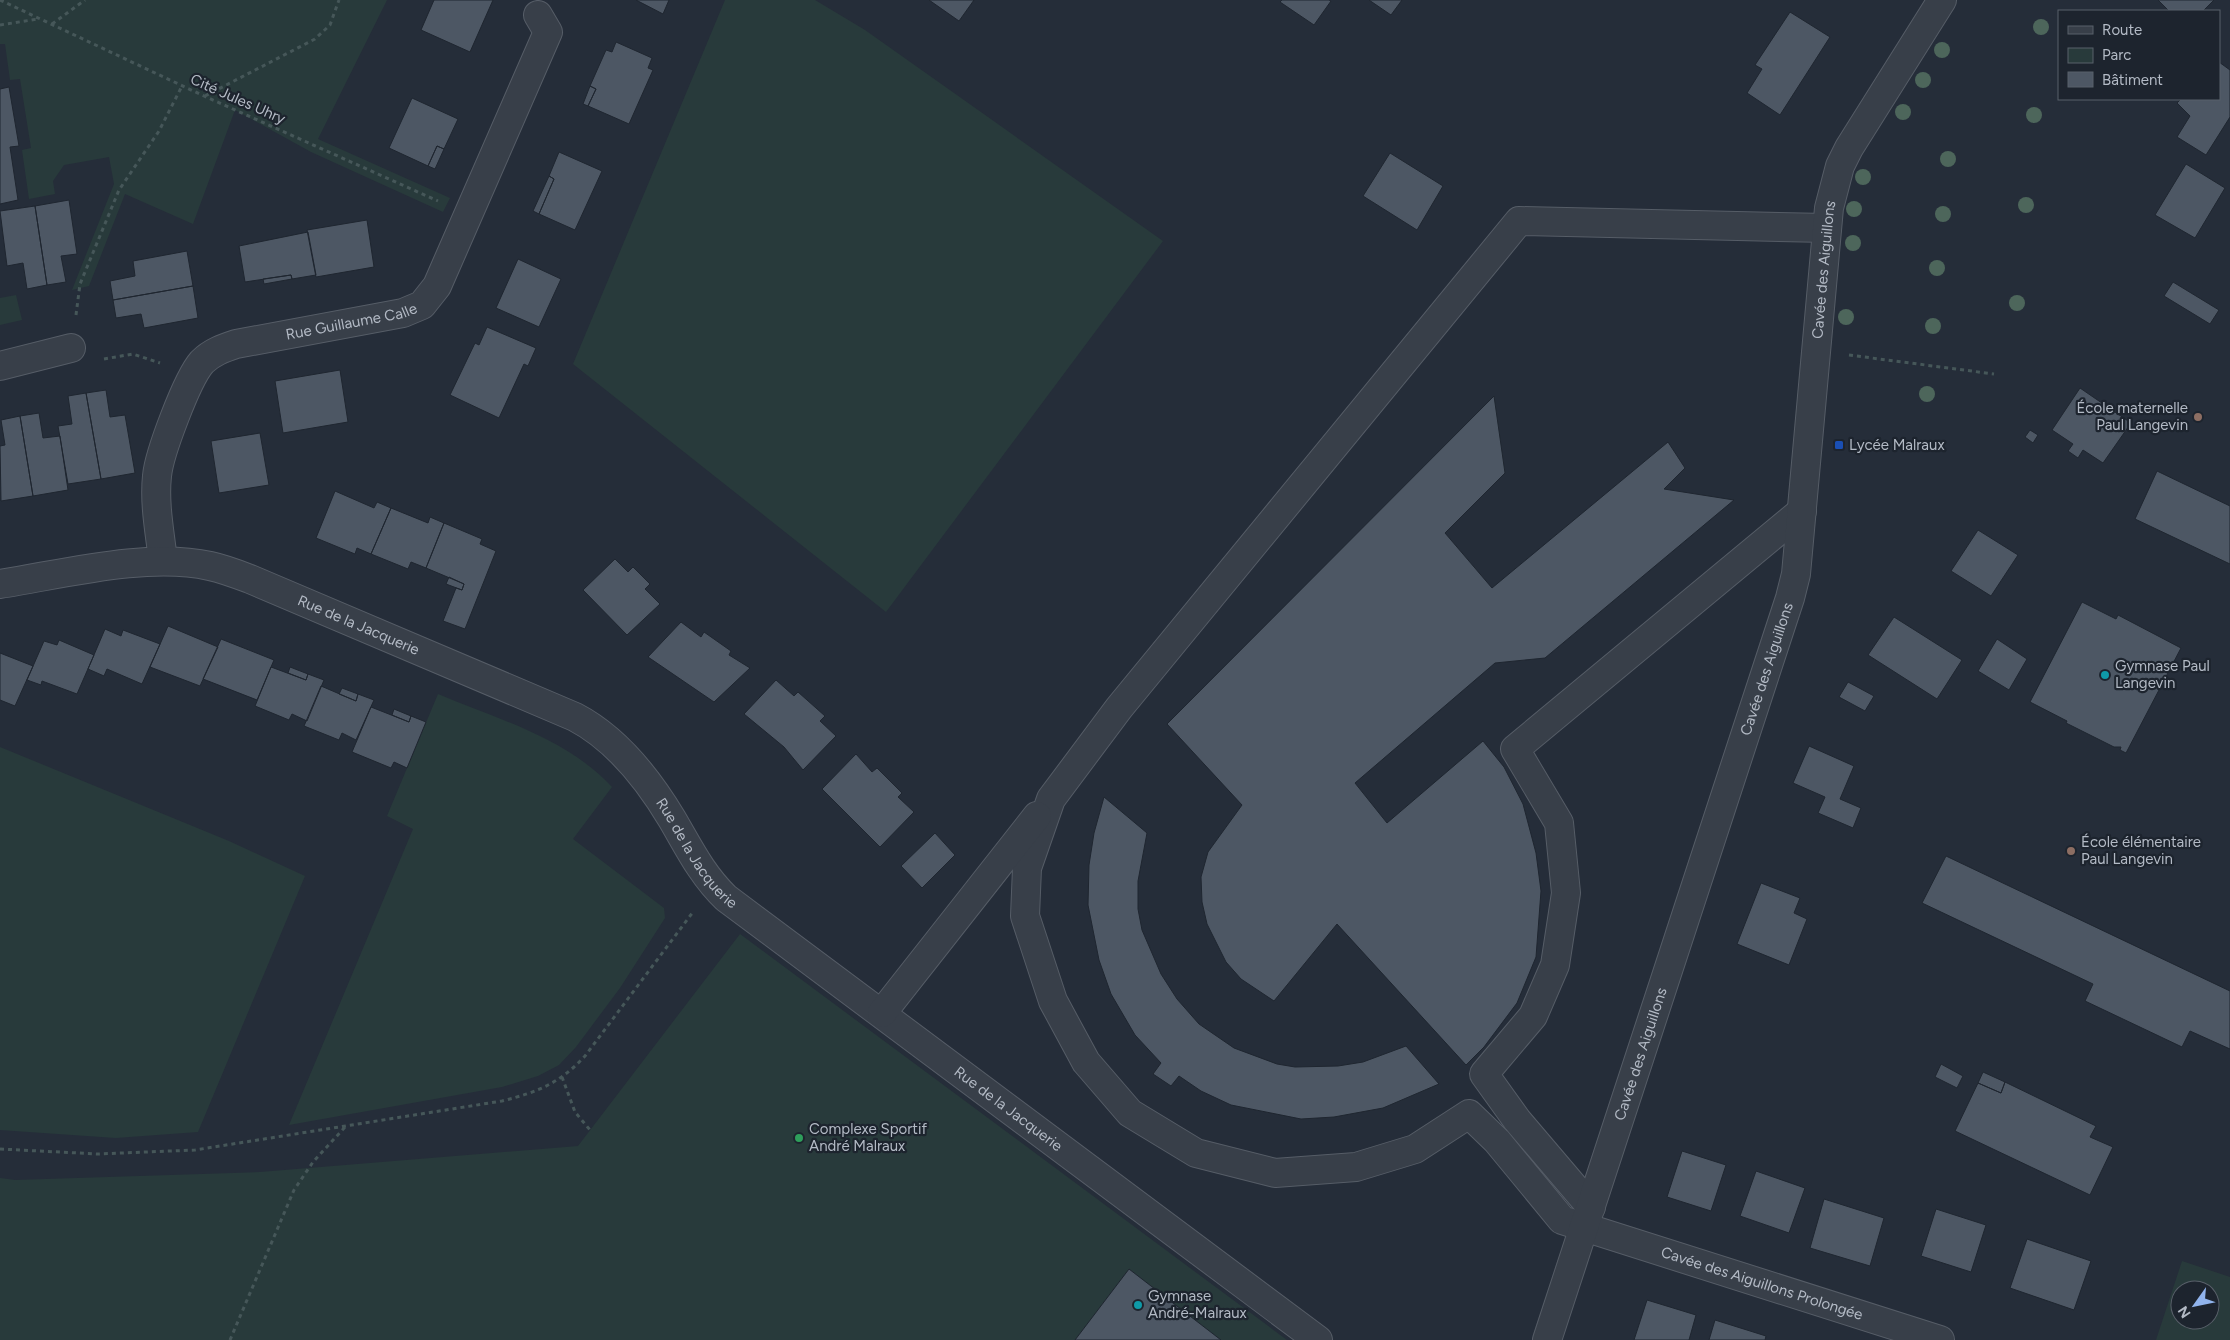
<svg xmlns="http://www.w3.org/2000/svg" width="2230" height="1340" font-family="Figtree,sans-serif">
<style>
.green{fill:#283a3b;fill-rule:evenodd}
.building{fill:#4d5764;stroke:#1f2630}
.lines{fill:none;stroke-linecap:round;stroke-linejoin:round}
.minor-casing{stroke:#565d67;stroke-width:30}
.path{stroke:#465759;stroke-width:3;stroke-dasharray:4 4;stroke-linecap:butt}
.minor{stroke:#383f49;stroke-width:28}
.tree{fill:#4d665b}
.education-dot{fill:#8d6e63;stroke:#1d242e;stroke-width:2}
.transit-dot{fill:#1a4fb4;stroke:#1d242e;stroke-width:2}
.culture-dot{fill:#0f9aa8;stroke:#1d242e;stroke-width:2}
.leisure-dot{fill:#2e9e5b;stroke:#1d242e;stroke-width:2}
.labels{text-anchor:middle;stroke-width:4.5;stroke-linejoin:round;paint-order:stroke}
.street-label{font-size:15px;fill:#b3bac5;stroke:#1d242e}
.poi-label{font-size:15px;fill:#b3bac5;stroke:#1d242e;text-anchor:start}
</style>
<rect width="100%" height="100%" fill="#252d39"/>
<path class="green" d="M0,0H387L318,139L450,198L443,212L311,152L235,110L193,224L125,194L89,286L72,290L114,184L109,157L64,165L53,181L55,194L29,199L22,150L31,148L20,79L10,80L5,44H0Z
M725,0H815L865,30L1163,241L886,612L573,364Z
M16,295L22,320L0,325V298Z
M438,694C497,719 567,738 612,787L573,839L664,908L665,918L620,988L576,1047L559,1065L538,1076L502,1087L289,1125L413,829L387,816Z
M0,747L229,841L305,876L198,1132L116,1138L0,1130Z
M740,934L1287,1340H0V1178L15,1180L260,1172L578,1146Z
M2182,1261L2230,1277V1340H2156ZM2180,1290H2210V1320H2180Z"/>
<path class="building" d="M434,0H493L470,52L421,30Z
M636,0H669L663,14Z
M929,0H974L959,21Z
M1282,0H1329L1331,1L1314,25L1280,2Z
M1369,0H1402L1391,15Z
M2158,0H2214L2203,11H2169Z
M1790,12L1830,37L1780,115L1747,93L1762,69L1755,65Z
M616,42L652,58L648,68L653,70L629,124L588,106L596,89L590,86L606,50L612,52Z
M2219,62L2230,70V117L2206,155L2177,137L2190,116L2177,103L2181,99H2219Z
M590,86L596,89L588,106L583,104Z
M9,87L19,146L10,147L18,200L0,204V89Z
M412,98L458,119L444,149L437,146L428,166L389,148Z
M437,146L444,149L435,169L428,166Z
M559,152L602,171L575,230L539,214L554,179L549,176Z
M1390,153L1443,186L1417,230L1363,196Z
M2186,164L2225,188L2195,238L2155,215Z
M549,176L554,179L539,214L533,211Z
M69,200L77,254L61,256L66,282L47,285L35,206Z
M35,206L47,285L27,289L23,263L7,266L0,211Z
M367,220L374,267L316,277L307,230Z
M308,232L316,275L292,279L291,275L245,282L239,246Z
M187,251L193,286L113,300L110,281L135,276L133,261Z
M518,259L561,279L539,327L496,308Z
M291,275L292,279L264,284L263,279Z
M2173,282L2219,310L2210,324L2164,296Z
M193,286L198,318L144,328L141,314L116,318L113,300Z
M487,327L536,348L528,366L524,364L499,418L450,395L475,343L479,345Z
M340,370L348,422L283,433L275,381Z
M2080,388L2131,423L2103,463L2083,450L2078,458L2068,451L2073,444L2052,430Z
M106,390L110,417L125,415L135,473L101,479L86,393Z
M86,393L101,479L68,484L58,426L72,424L68,396Z
M1494,396L1505,473L1445,533L1492,588L1668,442L1685,468L1664,489L1734,500L1545,658L1495,663L1355,783L1387,823L1483,741L1504,767L1523,804L1536,853L1541,891L1536,957L1517,1003L1484,1047L1466,1065L1337,924L1274,1001L1241,979L1226,962L1207,924L1202,902L1201,877L1208,852L1242,805L1167,724Z
M39,413L43,438L60,436L68,490L33,496L20,416Z
M20,416L33,496L1,501L0,446L5,445L1,420Z
M2030,430L2038,435L2033,443L2025,437Z
M260,433L269,485L219,493L211,441Z
M2157,471L2230,506V564L2135,519Z
M335,491L374,508L377,502L391,508L371,554L357,548L355,554L316,538Z
M391,508L428,523L430,517L444,523L426,568L411,562L408,569L371,554Z
M444,523L482,539L480,544L496,551L465,629L443,621L456,588L462,590L464,584L426,568Z
M1978,530L2018,555L1991,596L1951,571Z
M615,559L628,572L633,567L650,584L645,589L660,604L627,635L583,590Z
M449,577L464,584L462,590L446,584Z
M2082,602L2116,619L2118,615L2181,648L2126,753L2120,750L2121,747H2114L2066,723L2067,721L2030,702Z
M1894,617L1962,660L1937,699L1868,655Z
M681,622L701,637L704,632L731,651L729,655L750,668L714,702L648,657Z
M168,626L218,647L200,686L150,667Z
M105,629L121,636L123,630L160,644L142,684L107,669L104,676L88,669Z
M221,639L274,660L257,700L203,679Z
M1997,639L2027,659L2009,690L1978,671Z
M59,640L94,655L77,694L42,681L41,685L27,680L44,641L57,645Z
M0,653L33,666L15,706L0,700Z
M271,667L306,680L308,674L324,680L307,721L292,714L289,720L255,706Z
M290,667L308,674L306,680L288,673Z
M776,680L794,696L798,692L825,716L820,721L836,736L803,770L784,747L744,714Z
M1848,682L1874,696L1865,711L1839,697Z
M321,686L356,701L358,694L374,700L356,740L342,733L339,740L304,726Z
M342,688L358,694L356,701L339,694Z
M371,707L409,722L411,716L426,722L407,768L394,762L391,768L352,752Z
M394,709L411,716L409,722L392,715Z
M1809,746L1854,766L1840,799L1861,808L1853,828L1818,813L1825,797L1793,783Z
M856,754L872,772L877,768L902,793L898,797L914,812L880,847L822,789Z
M1104,797L1147,833L1138,881V909L1142,930L1161,974L1177,999L1199,1024L1234,1048L1277,1064L1295,1067L1338,1066L1363,1062L1406,1046L1439,1084L1383,1108L1334,1117L1301,1119L1231,1105L1201,1091L1179,1076L1171,1086L1153,1074L1161,1063L1135,1035L1111,994L1099,960L1088,905L1089,865L1094,833Z
M935,833L955,855L922,888L901,866Z
M1946,856L2230,991V1049L2190,1031L2182,1047L2085,1001L2093,984L1922,903Z
M1761,883L1800,898L1794,913L1807,919L1789,965L1737,944Z
M1941,1064L1963,1076L1957,1088L1935,1077Z
M1983,1072L2005,1082L2001,1093L1978,1083Z
M2005,1082L2096,1126L2090,1137L2113,1147L2090,1195L1955,1131L1978,1083L2001,1093Z
M1682,1151L1726,1165L1711,1211L1667,1197Z
M1756,1171L1805,1188L1789,1233L1740,1216Z
M1824,1199L1884,1218L1870,1266L1810,1248Z
M1936,1209L1986,1225L1971,1272L1921,1256Z
M2027,1239L2091,1261L2074,1310L2010,1288Z
M1129,1269L1221,1340H1075Z
M1647,1300L1696,1315L1689,1340H1634Z
M1715,1320L1766,1336L1765,1340H1709Z"/>
<g class="lines">
<g class="minor-casing">
<g id="minor">
<path id="s1" d="M1827,228L1519,221L1119,708L1051,799L1027,868L1025,916L1053,1001L1086,1062L1130,1113L1196,1153L1275,1173L1356,1167L1415,1149L1469,1114L1497,1141L1562,1220L1940,1340"/>
<path d="M0,366L71,348"/>
<path id="s2" d="M163,561C160,533 154,504 157,476C159,454 187,379 202,362C212,352 224,348 236,344L403,313L422,305L437,286L548,32L538,15"/>
<path id="s3" d="M0,584C64,574 147,552 210,566C224,569 237,574 250,579L575,717C617,739 648,779 672,819C689,848 702,875 726,898L1318,1340"/>
<path d="M882,1013L1037,816"/>
<path d="M1591,1207L1517,1120L1484,1074L1533,1016L1555,965L1566,893L1559,823L1515,749L1802,511"/>
<path id="s4" d="M1547,1340L1790,598L1796,574L1829,208L1840,166L1849,148L1942,0"/>
</g>
</g>
<path class="path" d="M0,0L204,96L438,201
M52,24L85,0
M0,25L38,19
M205,96L315,39L330,25L339,0
M76,315L80,284L119,190L159,131L182,86
M1849,355L1994,374
M104,359L133,354L160,363
M562,1077L575,1112L590,1130
M0,1149L98,1154L195,1150L502,1101C538,1092 560,1083 585,1056L693,912
M230,1340L294,1190L313,1162L346,1126"/>
<use href="#minor" class="minor"/>
</g>
<g class="tree">
<circle cx="2041" cy="27" r="8"/>
<circle cx="1942" cy="50" r="8"/>
<circle cx="1923" cy="80" r="8"/>
<circle cx="1903" cy="112" r="8"/>
<circle cx="2034" cy="115" r="8"/>
<circle cx="1948" cy="159" r="8"/>
<circle cx="1863" cy="177" r="8"/>
<circle cx="2026" cy="205" r="8"/>
<circle cx="1854" cy="209" r="8"/>
<circle cx="1943" cy="214" r="8"/>
<circle cx="1853" cy="243" r="8"/>
<circle cx="1937" cy="268" r="8"/>
<circle cx="2017" cy="303" r="8"/>
<circle cx="1846" cy="317" r="8"/>
<circle cx="1933" cy="326" r="8"/>
<circle cx="1927" cy="394" r="8"/>
</g>
<g class="education-dot">
<circle cx="2198" cy="417" r="5"/>
<circle cx="2071" cy="851" r="5"/>
</g>
<rect class="transit-dot" x="1834" y="440" width="10" height="10" rx="2.5"/>
<g class="culture-dot">
<circle cx="2105" cy="675" r="5"/>
<circle cx="1138" cy="1305" r="5"/>
</g>
<circle class="leisure-dot" cx="799" cy="1138" r="5"/>
<g class="labels">
<g class="street-label">
<text transform="translate(238 99) rotate(24)" y="5">Cité Jules Uhry</text>
<text dy="5" stroke="none"><textPath href="#s4" startOffset="1111">Cavée des Aiguillons</textPath></text>
<text dy="5" stroke="none"><textPath href="#s2" startOffset="365">Rue Guillaume Calle</textPath></text>
<text dy="5" stroke="none"><textPath href="#s3" startOffset="372">Rue de la Jacquerie</textPath></text>
<text dy="5" stroke="none"><textPath href="#s4" startOffset="706">Cavée des Aiguillons</textPath></text>
<text dy="5" stroke="none"><textPath href="#s3" startOffset="792">Rue de la Jacquerie</textPath></text>
<text dy="5" stroke="none"><textPath href="#s4" startOffset="301">Cavée des Aiguillons</textPath></text>
<text dy="5" stroke="none"><textPath href="#s3" startOffset="1198">Rue de la Jacquerie</textPath></text>
<text dy="5" stroke="none"><textPath href="#s1" startOffset="2116">Cavée des Aiguillons Prolongée</textPath></text>
</g>
<g class="poi-label">
<text x="2188" y="413" text-anchor="end">École maternelle<tspan x="2188" dy="17">Paul Langevin</tspan></text>
<text x="1849" y="450">Lycée Malraux</text>
<text x="2115" y="671">Gymnase Paul<tspan x="2115" dy="17">Langevin</tspan></text>
<text x="2081" y="847">École élémentaire<tspan x="2081" dy="17">Paul Langevin</tspan></text>
<text x="809" y="1134">Complexe Sportif<tspan x="809" dy="17">André Malraux</tspan></text>
<text x="1148" y="1301">Gymnase<tspan x="1148" dy="17">André-Malraux</tspan></text>
</g>
</g>
<rect x="2058" y="10" width="162" height="90" fill="#1d242e" stroke="#59606a"/>
<rect x="2068" y="26" width="25" height="8" fill="#383f49" stroke="#59606a"/>
<text x="2102" y="35" font-size="15" fill="#b3bac5">Route</text>
<rect x="2068" y="48" width="25" height="15" fill="#283a3b" stroke="#59606a"/>
<text x="2102" y="60" font-size="15" fill="#b3bac5">Parc</text>
<rect x="2068" y="72" width="25" height="15" fill="#4d5764" stroke="#59606a"/>
<text x="2102" y="85" font-size="15" fill="#b3bac5">Bâtiment</text>
<g transform="translate(2195 1305) rotate(237)"><circle r="24" fill="#1d242e" stroke="#59606a"/>
<path d="M0-4L9 19L0 12L-9 19Z" fill="#91b4ed"/>
<text y="-8" font-size="14" font-weight="bold" text-anchor="middle" fill="#b3bac5">N</text>
</g>
</svg>
